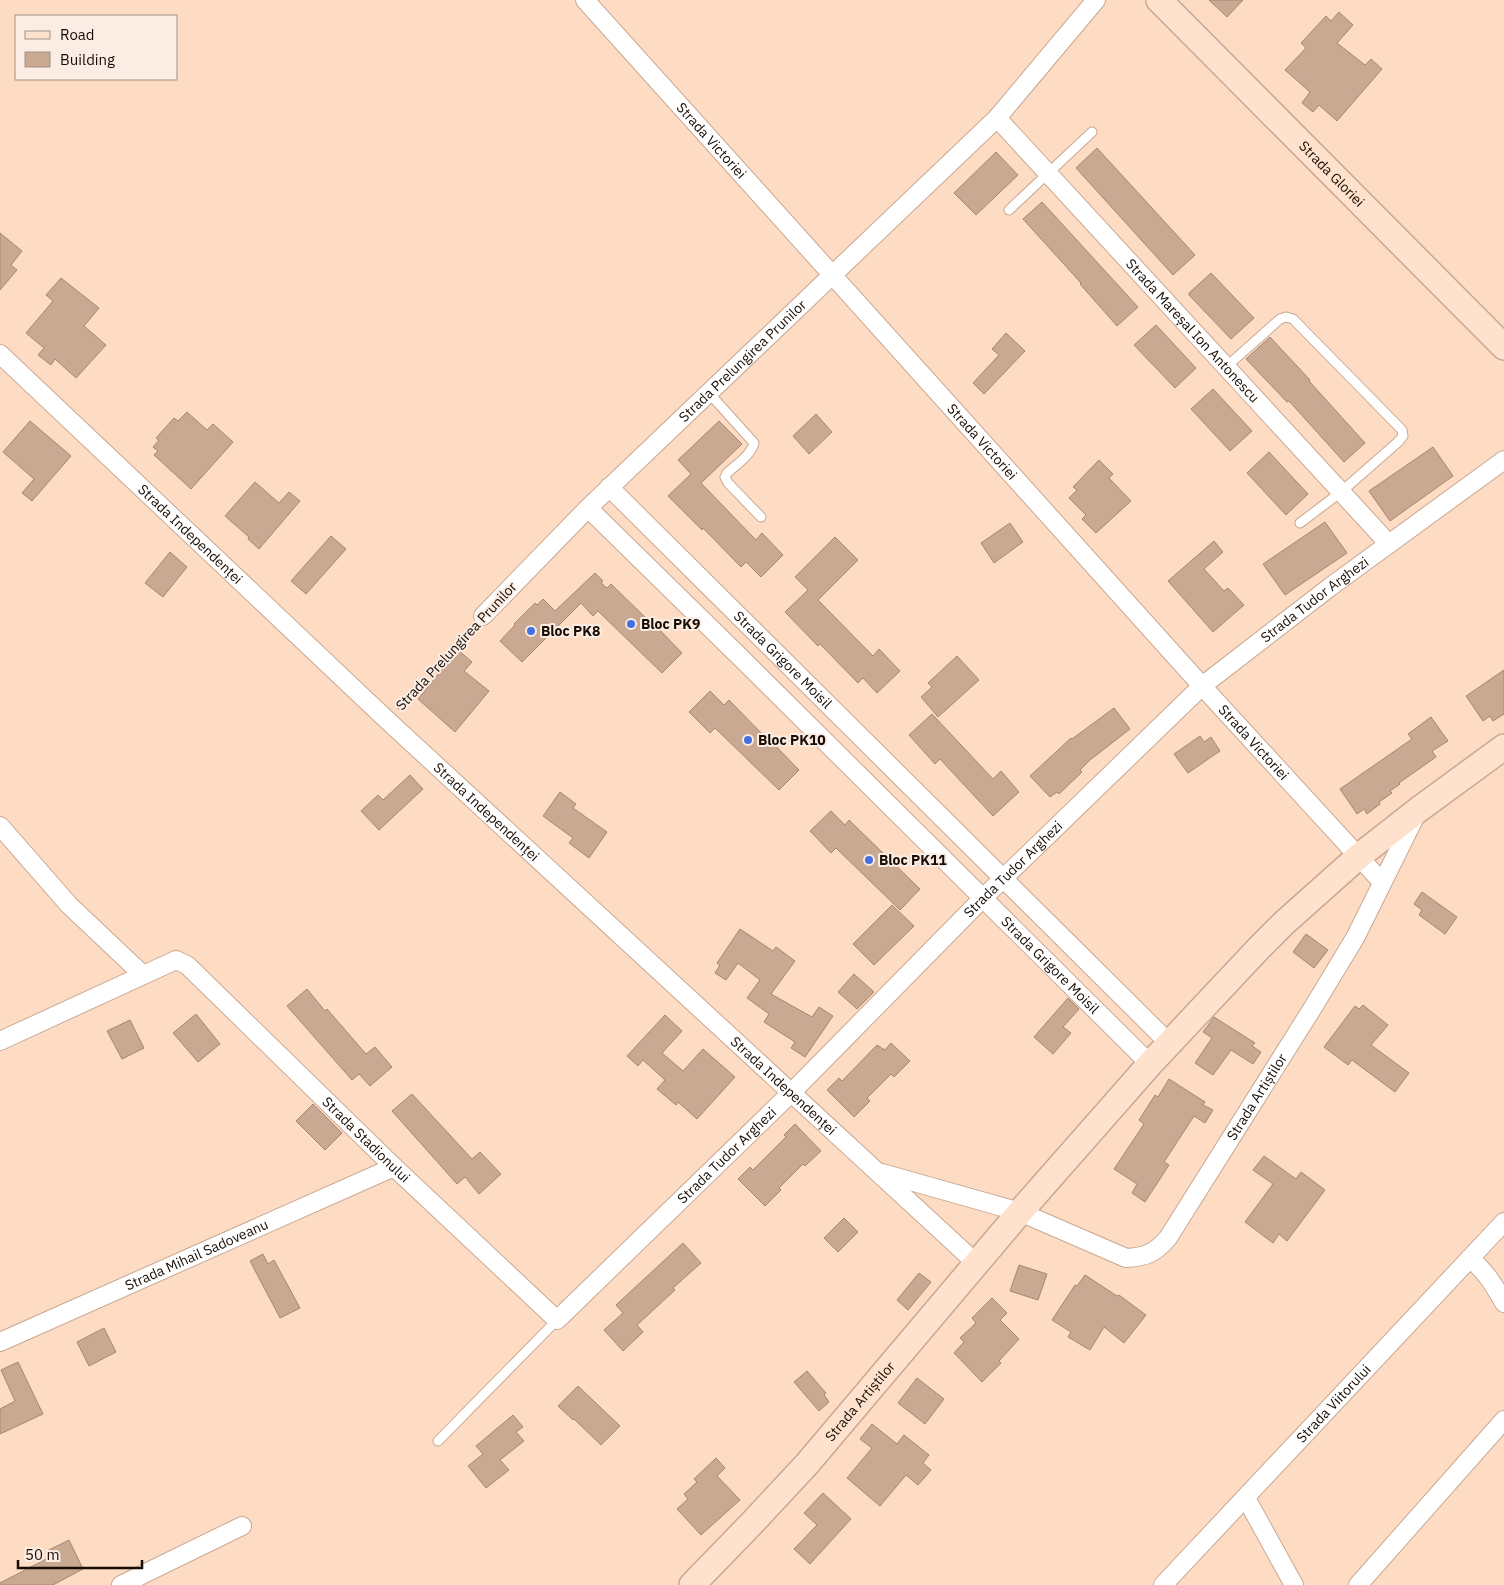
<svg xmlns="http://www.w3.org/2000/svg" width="1504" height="1585" font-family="'IBM Plex Sans',sans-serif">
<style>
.building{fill:#caa993;stroke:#a78771}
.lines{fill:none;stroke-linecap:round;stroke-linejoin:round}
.lane-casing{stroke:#c9a892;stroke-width:11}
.street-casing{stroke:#c9a892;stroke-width:20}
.secondary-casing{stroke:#c9a892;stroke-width:28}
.path{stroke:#a88e7c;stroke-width:3;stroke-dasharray:1 4;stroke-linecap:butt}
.lane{stroke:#fff;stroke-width:9}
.street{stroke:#fff;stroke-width:18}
.secondary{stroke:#fee2cd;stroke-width:25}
.poi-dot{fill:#4570e2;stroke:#fbede3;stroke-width:2}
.labels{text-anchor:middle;stroke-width:4;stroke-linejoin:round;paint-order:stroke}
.street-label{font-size:14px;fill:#180d05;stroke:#fbede3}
.poi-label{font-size:14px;font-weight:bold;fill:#180d05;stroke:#fbede3;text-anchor:start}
</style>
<rect width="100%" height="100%" fill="#fedbc3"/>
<path class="building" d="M1209,0H1243L1227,17Z
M1339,12L1353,25L1337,43L1365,65L1371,59L1382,69L1337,121L1319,105L1313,112L1302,103L1310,92L1285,70L1306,48L1301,43L1326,16L1331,21Z
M1097,148L1195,255L1173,275L1076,168Z
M996,152L1018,175L976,215L954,193Z
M1042,202L1138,307L1117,326L1080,284L1081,283L1023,219Z
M0,233L22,251L11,265L17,270L0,290Z
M1211,273L1254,318L1231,339L1189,295V293Z
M61,278L99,308L84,326L106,345L76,378L55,359L51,365L38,355L44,348L26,333L53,301L46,295Z
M1156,325L1196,368L1175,388L1134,345Z
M1006,333L1025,351L984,394L973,383L999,355L992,349Z
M1270,337L1310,380L1309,381L1365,443L1344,462L1289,401L1287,402L1246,359Z
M1213,389L1252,431L1230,451L1191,409Z
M187,412L207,430L213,424L233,442L191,489L154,455L158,451L153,447L159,440L156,438L174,418L178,421Z
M816,414L832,432L809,454L793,436Z
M30,421L71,456L32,501L22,493L34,479L3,452Z
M719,421L742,444L701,483L756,540L762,533L783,555L761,577L746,562L741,567L703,528L702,530L668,496L691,474L678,460Z
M1433,447L1453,476L1390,521L1369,491Z
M1269,452L1308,494L1286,515L1247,473Z
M1099,460L1113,474L1109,478L1131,501L1096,533L1082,519L1086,515L1069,498L1077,490L1073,487Z
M255,482L279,503L289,492L300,501L259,549L248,539L249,537L225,516Z
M1325,522L1347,553L1285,595L1263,564Z
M1010,523L1023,542L994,563L981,543Z
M331,536L346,549L306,594L291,581Z
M835,537L858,560L818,600L873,656L879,649L900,671L877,693L863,678L858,683L820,644L818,646L785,612L808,590L795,577Z
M1214,541L1223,552L1204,569L1224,591L1228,588L1244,605L1213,632L1168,581Z
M170,552L187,567L163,597L145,583Z
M595,573L603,581L601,583L607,588L611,584L652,624L653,623L682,653L662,673L598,611L593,616L581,603L522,662L500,641L515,625L514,624L535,603L537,605L543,599L555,611Z
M458,650L472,662L464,671L489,691L455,732L418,699Z
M957,656L979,680L938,717L921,697L932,687L928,683Z
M1504,670V714L1493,721L1490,716L1483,721L1466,696Z
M710,691L724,705L729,700L769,741L770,740L799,770L779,790L715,728L710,733L689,712Z
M1114,708L1130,729L1090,760L1080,770L1082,772L1059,794L1057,792L1050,797L1030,776L1071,738L1072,739Z
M932,714L993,779L1001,771L1019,792L993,816L940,759L935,764L909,735Z
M1431,717L1448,741L1432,751L1436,757L1399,783L1400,784L1390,791L1392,793L1379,802L1380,804L1367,814L1364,809L1357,814L1340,789L1412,739L1408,734Z
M1200,736L1204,742L1211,737L1220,751L1188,773L1174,754Z
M410,775L423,789L379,830L361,811L378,795L383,800Z
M560,792L576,804L573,808L607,832L589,858L569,843L573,838L543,816Z
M831,811L845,825L849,820L920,889L900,910L836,848L831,853L810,831Z
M1422,892L1457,917L1445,934L1419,915L1422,910L1414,904Z
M892,905L914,926L874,965L853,944Z
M740,929L773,951L776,947L795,961L771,994L812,1017L819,1007L833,1016L805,1057L791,1048L795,1042L764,1022L769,1014L747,998L760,980L738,963L726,980L715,973L720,965L717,963Z
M1306,934L1328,950L1314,968L1293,952Z
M854,974L874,992L857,1009L838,992Z
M307,989L325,1011L327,1009L366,1054L375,1047L392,1067L370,1086L359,1074L352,1080L287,1006Z
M1068,998L1079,1009L1063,1027L1071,1033L1053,1054L1034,1037Z
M1363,1005L1388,1025L1371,1045L1409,1073L1395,1092L1352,1060L1348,1065L1324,1047L1355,1006L1359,1009Z
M196,1014L220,1044L198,1062L173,1033Z
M665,1015L682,1031L662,1053L683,1071L703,1049L735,1077L697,1119L678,1102L676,1105L657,1089L665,1080L643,1060L638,1066L627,1056Z
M1214,1017L1255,1043L1252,1046L1261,1052L1253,1064L1231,1050L1213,1075L1195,1063L1212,1038L1203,1032Z
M130,1020L144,1048L122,1059L107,1031Z
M891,1043L910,1061L894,1077L891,1074L867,1098L870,1101L854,1117L827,1090L839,1078L842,1081L877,1045L885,1050Z
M1169,1079L1205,1102L1203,1105L1213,1110L1205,1123L1194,1116L1164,1162L1169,1165L1145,1202L1132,1193L1137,1184L1114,1169L1144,1124L1139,1120L1155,1095L1158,1097Z
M412,1094L472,1159L480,1152L501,1174L479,1194L465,1177L457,1184L392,1111Z
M313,1104L342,1133L325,1150L296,1121Z
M795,1124L821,1151L805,1166L803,1164L779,1188L781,1190L765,1206L738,1179L750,1167L753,1170L786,1137L784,1135Z
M1264,1156L1296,1179L1301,1172L1325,1190L1287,1241L1279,1234L1273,1243L1245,1222L1273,1184L1253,1170Z
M844,1218L858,1232L838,1252L824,1238Z
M683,1243L701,1263L673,1288L675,1290L637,1325L643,1332L623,1351L604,1330L623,1313L616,1305Z
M263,1254L268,1264L274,1260L300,1308L280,1318L250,1261Z
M1019,1265L1047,1274L1038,1300L1010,1291Z
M919,1273L931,1282L908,1310L897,1300Z
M1085,1275L1117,1296L1119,1295L1146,1315L1124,1343L1104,1327L1090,1350L1068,1337L1071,1332L1052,1320L1075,1285L1077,1286Z
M992,1298L1007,1313L1000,1320L1019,1339L999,1361L1001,1363L982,1382L954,1353L964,1342L960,1338L976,1323L972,1318Z
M104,1328L116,1352L89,1366L77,1342Z
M18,1362L43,1414L0,1434V1409L15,1401L1,1370Z
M807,1371L826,1393L824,1395L829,1402L819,1411L794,1382Z
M917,1378L944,1399L925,1424L898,1403Z
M578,1386L620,1426L601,1445L574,1419L573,1420L558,1406Z
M513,1415L523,1427L516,1432L524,1441L500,1460L509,1470L486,1488L468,1466L483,1454L476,1446Z
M872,1424L897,1444L904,1435L929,1455L923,1463L931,1470L918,1485L906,1475L880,1506L847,1478L872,1448L860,1439Z
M716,1458L725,1468L717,1476L740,1500L701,1535L677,1509L688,1499L684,1494L697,1482L694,1479Z
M823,1493L851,1519L810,1564L794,1549L817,1525L804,1513Z
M69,1540L83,1569L53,1585H0V1583L50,1557L47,1551Z"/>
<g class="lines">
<g class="lane-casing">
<path id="lane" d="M1009,210L1092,132
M1226,367L1280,319L1286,317L1293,319L1402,430L1403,436L1398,442L1341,492L1300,523
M709,393L754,443C751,455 736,465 727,473L725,477L728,483L761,517
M438,1441L557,1320"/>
</g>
<g class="street-casing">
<g id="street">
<path id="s1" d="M585,0L1202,686L1381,881"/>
<path id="s2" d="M997,118L1389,544"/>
<path id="s3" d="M0,354L387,720L976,1263"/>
<path id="s4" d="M609,487L1169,1043"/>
<path id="s5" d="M588,508L739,656L1150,1064"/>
<path id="s6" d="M483,616L588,508L997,118L1096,0"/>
<path d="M0,826L69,905L143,975"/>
<path id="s7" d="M0,1041L176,960L187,965L394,1167L557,1320L792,1092L982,899L1202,686L1330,587L1504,460"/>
<path id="s8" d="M882,1173L1020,1212L1126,1258C1146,1257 1155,1253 1168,1238L1312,1009L1355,938L1415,817"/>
<path d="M1470,1258C1486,1272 1494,1285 1504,1303"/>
<path id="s9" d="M0,1342L394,1167"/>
<path d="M1246,1498L1294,1585"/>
<path d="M121,1585L242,1526"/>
<path id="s10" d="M1163,1585L1504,1222"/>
<path d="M1358,1585L1504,1420"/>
</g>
</g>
<g class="secondary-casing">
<g id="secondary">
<path id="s11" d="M1159,0L1504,347"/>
<path id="s12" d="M692,1585L753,1522L807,1464L1020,1212L1150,1064L1259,948L1284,923L1358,857L1418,810L1504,747"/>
</g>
</g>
<path class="path" d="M398,709L473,627"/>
<use href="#lane" class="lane"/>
<use href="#street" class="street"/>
<use href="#secondary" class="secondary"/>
</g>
<g class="poi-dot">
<circle cx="631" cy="624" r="5"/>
<circle cx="531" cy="631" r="5"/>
<circle cx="748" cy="740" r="5"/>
<circle cx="869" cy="860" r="5"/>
</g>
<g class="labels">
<g class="street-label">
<text dy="5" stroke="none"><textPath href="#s1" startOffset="189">Strada Victoriei</textPath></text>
<text dy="5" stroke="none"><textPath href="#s11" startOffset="245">Strada Gloriei</textPath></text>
<text dy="5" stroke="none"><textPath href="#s2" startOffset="289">Strada Mareșal Ion Antonescu</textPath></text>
<text dy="5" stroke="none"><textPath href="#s6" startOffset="364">Strada Prelungirea Prunilor</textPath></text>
<text dy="5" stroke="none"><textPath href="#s1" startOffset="594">Strada Victoriei</textPath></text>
<text dy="5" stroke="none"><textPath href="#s3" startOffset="262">Strada Independenței</textPath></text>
<text dy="5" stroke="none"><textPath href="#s7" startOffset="1765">Strada Tudor Arghezi</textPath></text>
<text transform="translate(456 646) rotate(-47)" y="5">Strada Prelungirea Prunilor</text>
<text dy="5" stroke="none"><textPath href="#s4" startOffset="245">Strada Grigore Moisil</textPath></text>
<text dy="5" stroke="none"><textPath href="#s1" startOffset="999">Strada Victoriei</textPath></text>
<text dy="5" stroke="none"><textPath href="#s3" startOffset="668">Strada Independenței</textPath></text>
<text dy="5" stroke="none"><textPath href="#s7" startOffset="1360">Strada Tudor Arghezi</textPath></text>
<text dy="5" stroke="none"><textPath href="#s5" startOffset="650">Strada Grigore Moisil</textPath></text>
<text dy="5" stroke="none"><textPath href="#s3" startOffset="1072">Strada Independenței</textPath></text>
<text dy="5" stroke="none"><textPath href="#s8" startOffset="474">Strada Artiștilor</textPath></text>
<text dy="5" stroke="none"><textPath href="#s7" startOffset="456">Strada Stadionului</textPath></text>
<text dy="5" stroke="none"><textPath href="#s7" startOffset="955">Strada Tudor Arghezi</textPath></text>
<text dy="5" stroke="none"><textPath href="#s9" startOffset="215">Strada Mihail Sadoveanu</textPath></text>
<text dy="5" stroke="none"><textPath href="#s12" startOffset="249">Strada Artiștilor</textPath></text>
<text dy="5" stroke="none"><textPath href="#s10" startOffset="249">Strada Viitorului</textPath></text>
</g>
<g class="poi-label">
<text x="641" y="629">Bloc PK9</text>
<text x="541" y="636">Bloc PK8</text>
<text x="758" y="745">Bloc PK10</text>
<text x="879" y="865">Bloc PK11</text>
</g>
</g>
<rect x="15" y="15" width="162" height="65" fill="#fbede3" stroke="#a0938a"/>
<rect x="25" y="31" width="25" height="8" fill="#fee2cd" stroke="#a0938a"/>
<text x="60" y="40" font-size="15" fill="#180d05">Road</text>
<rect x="25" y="52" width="25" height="15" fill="#caa993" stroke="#a0938a"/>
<text x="60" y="65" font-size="15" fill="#180d05">Building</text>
<path d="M18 1560v8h124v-8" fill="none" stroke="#180d05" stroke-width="2.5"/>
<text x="25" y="1560" font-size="15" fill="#180d05" stroke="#fbede3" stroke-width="4" paint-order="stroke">50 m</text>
</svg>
